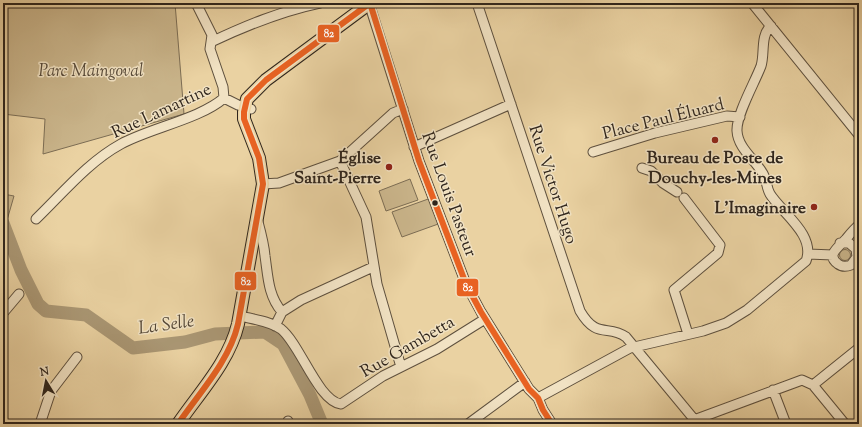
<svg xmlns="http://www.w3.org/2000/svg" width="862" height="427" font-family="'Sorts Mill Goudy',serif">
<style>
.green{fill:#cab58b;stroke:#7c6d54}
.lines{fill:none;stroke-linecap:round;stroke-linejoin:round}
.river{stroke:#aa9774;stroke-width:13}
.minor-casing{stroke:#5e503e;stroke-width:11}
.major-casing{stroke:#2f251c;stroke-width:14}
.minor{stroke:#f1e2c3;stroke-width:9}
.major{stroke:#ead2a2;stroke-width:12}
.bus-1-casing{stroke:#f1e2c3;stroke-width:9}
.bus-1{stroke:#e86222;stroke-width:6}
.poi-dot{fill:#8f2418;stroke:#f1e2c3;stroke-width:1.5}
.bus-dot{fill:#2f251c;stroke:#f1e2c3;stroke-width:1.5}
.labels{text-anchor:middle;stroke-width:3;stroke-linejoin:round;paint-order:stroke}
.park-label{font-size:17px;font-style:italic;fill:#564938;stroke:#f1e2c3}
.street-label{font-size:17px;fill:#2f251c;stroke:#f1e2c3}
.poi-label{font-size:17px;font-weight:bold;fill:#2f251c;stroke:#f1e2c3;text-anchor:end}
.water-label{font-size:18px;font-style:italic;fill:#544736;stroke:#f1e2c3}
.line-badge{stroke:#f1e2c3;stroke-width:1.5}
.badge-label{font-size:11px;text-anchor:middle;font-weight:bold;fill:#fff}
</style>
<rect width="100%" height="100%" fill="#ead2a2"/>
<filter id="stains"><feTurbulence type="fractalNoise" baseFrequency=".005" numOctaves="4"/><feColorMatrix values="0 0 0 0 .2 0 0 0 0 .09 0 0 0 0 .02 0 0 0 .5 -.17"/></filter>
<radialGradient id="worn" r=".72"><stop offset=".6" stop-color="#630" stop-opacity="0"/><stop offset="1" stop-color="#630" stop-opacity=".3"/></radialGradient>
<path class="green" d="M3,3H175L184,114L43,154L45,119L3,114Z
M410,179L418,200L386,211L379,191Z
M3,194L14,196L3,234Z
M431,198L441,223L402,237L392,212Z
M839.5 255a5.5 5.5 0 1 1 11 0a5.5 5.5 0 1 1-11 0Z"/>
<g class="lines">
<path class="river" d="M3,223L21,270L38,304L46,311L86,315L133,348L185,342L215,334L265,332L283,344L310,395L322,424"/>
<g class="minor-casing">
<path id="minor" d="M196,3L212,35L210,49L223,87L224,98
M369,3L419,161L466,284L481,312L529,389L538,398L543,410L552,424
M477,3L580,311C597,340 608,324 626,337L698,424
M752,3L859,135
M211,42C247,25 281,11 320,3
M414,147L511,104
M593,152L655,133L727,116L740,117
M340,161L366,217L377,284L401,367
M642,168L651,171L663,183L677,192
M263,184L279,183L340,161L393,113L403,109
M684,198L720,245L718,253L674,290L688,334
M36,219C62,194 88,162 121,144C150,128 200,119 224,98L238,105L251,109
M258,222C261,233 264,244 265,256C268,276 268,296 282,312
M840,243H849L856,249L857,257L851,265C846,267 842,267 838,264C825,255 840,246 846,239C850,234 854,229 859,225
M808,254L833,255
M3,313L19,294
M240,316C252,319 270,321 281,329C300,344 318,401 341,404L383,376L437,349L485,319
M275,326L282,312L301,300L373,267
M813,385L859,348
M773,390L786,424
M538,398L630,348L703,331L726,323L747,310L806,261C816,235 782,213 770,194C766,187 767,179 762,172C754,159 738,148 737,131C736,115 755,82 761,66C765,54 760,35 771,26
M694,420L802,380L813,385L845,424
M40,424L51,391L77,357
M287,424L288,421
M468,424L525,382"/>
</g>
<g class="major-casing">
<path id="major" d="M178,424C199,393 229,362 238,324L263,184L259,158L244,119V112L247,99L266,80L370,3"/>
</g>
<use href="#minor" class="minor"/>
<use href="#major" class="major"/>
<g class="bus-1-casing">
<path id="bus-1" d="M178,424C199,393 229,362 238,324L263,184L259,158L244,119V112L247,99L266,80L370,3L419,161L466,284L481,312L529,389L538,398L543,410L552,424"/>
</g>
<use href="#bus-1" class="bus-1"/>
</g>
<g class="poi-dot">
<circle cx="715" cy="140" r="4"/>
<circle cx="389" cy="167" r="4"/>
<circle cx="814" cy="207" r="4"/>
</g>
<circle class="bus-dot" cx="435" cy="203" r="3.5"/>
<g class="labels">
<g class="park-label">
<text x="91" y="76">Parc Maingoval</text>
</g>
<g class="street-label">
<text transform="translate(161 110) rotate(-25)" y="6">Rue Lamartine</text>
<text transform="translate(663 118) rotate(-14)" y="6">Place Paul Éluard</text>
<text transform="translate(554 184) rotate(72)" y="6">Rue Victor Hugo</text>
<text transform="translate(450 194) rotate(70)" y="6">Rue Louis Pasteur</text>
<text transform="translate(407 346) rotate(-30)" y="6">Rue Gambetta</text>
</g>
<g class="poi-label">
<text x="381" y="163">Église<tspan x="381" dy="20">Saint-Pierre</tspan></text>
<text x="715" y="163" text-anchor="middle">Bureau de Poste de<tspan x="715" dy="20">Douchy-les-Mines</tspan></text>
<text x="806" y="213">L'Imaginaire</text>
</g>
<g class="water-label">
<text transform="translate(166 324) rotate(-8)" y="6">La Selle</text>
</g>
</g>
<g class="line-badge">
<rect x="317" y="24" width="23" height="19" rx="4" fill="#e86222"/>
<rect x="234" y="271" width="23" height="20" rx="4" fill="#e86222"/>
<rect x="456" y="278" width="23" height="19" rx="4" fill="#e86222"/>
</g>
<g class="badge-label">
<text x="329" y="37">82</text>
<text x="246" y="285">82</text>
<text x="468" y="291">82</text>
</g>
<rect width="862" height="427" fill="none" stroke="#ead2a2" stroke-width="16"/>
<rect x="4" y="4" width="854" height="419" fill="none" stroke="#2f251c" stroke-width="2"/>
<rect x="8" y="8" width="846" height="411" fill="none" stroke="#2f251c"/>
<g transform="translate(46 381) rotate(350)" stroke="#f1e2c3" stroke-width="3" paint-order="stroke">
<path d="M0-3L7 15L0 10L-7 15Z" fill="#2f251c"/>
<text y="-6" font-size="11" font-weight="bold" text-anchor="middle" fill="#2f251c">N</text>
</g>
<rect width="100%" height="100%" filter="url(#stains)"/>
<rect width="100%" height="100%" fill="url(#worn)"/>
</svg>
